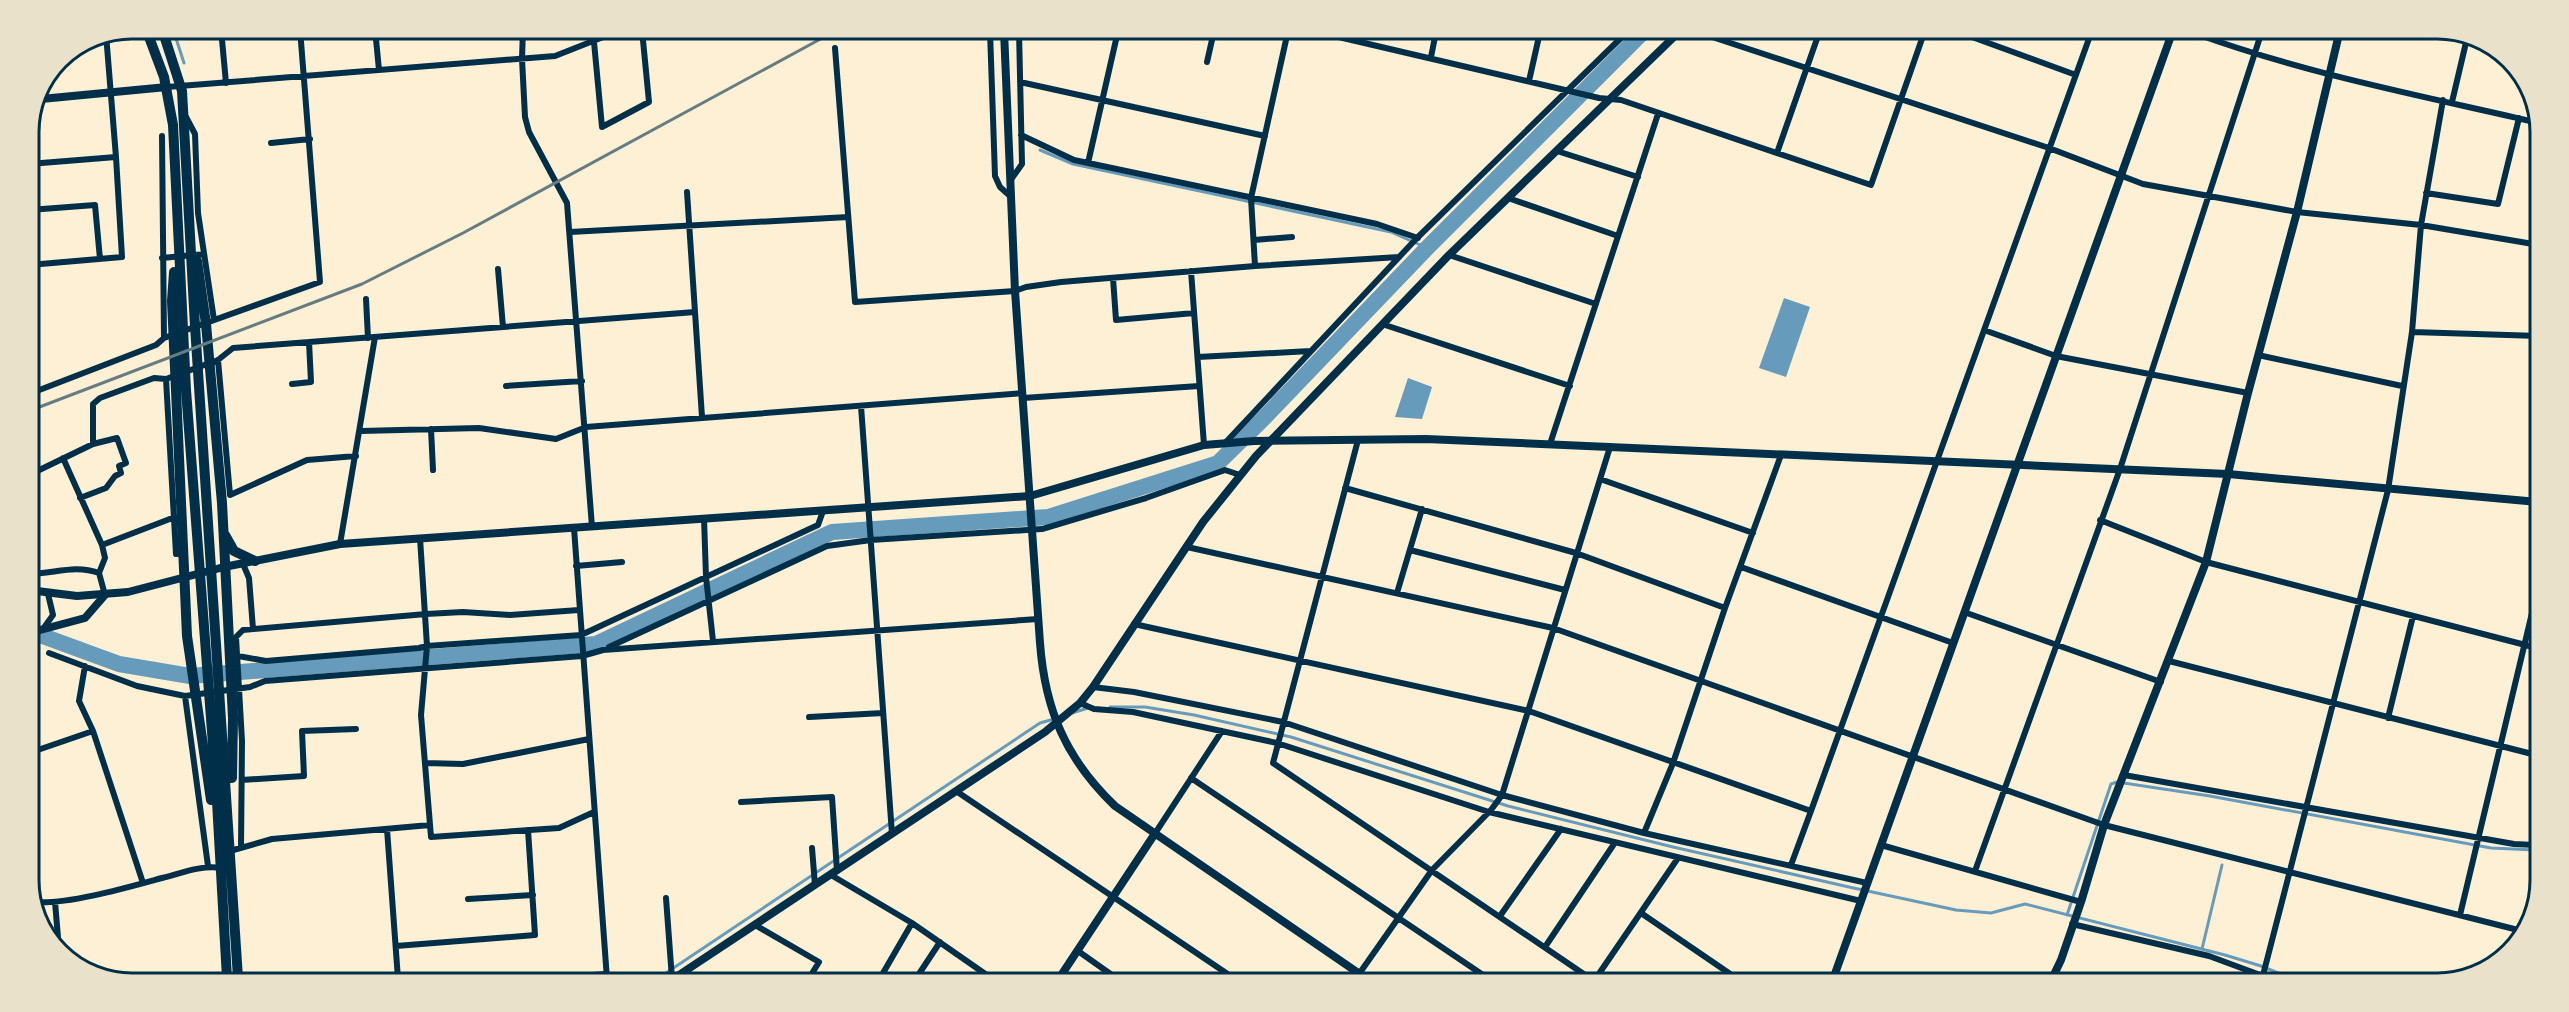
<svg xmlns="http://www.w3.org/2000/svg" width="2569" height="1012" font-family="'IBM Plex Sans',sans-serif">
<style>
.water{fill:#669bbc}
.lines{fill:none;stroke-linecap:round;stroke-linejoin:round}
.stream{stroke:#669bbc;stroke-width:3}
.river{stroke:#669bbc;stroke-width:16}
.minor{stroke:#003049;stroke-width:6}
.tertiary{stroke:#003049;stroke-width:8}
.secondary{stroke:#003049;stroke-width:8}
.trunk{stroke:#003049;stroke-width:10}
.rail{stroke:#657d81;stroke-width:3}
.rim{fill:none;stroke:#003049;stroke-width:3}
</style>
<rect width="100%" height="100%" fill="#fdf0d5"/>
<path class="water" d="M1784,298L1810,307L1786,377L1759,368Z
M1408,378L1432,387L1422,419L1395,417Z"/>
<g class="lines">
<path class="stream" d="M173,29L184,63
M849,30L850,34
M1040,150L1073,164L1391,232L1427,248
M1110,707H1145L1194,715L1291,737L1508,806L1673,847L1849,887L1956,910L1991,913L2025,904L2225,955L2261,966L2303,983
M1072,713L1088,708
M2067,915L2111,784L2117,782L2210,796L2491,848L2535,850
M2202,949L2222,865
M657,979L1040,723L1054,719"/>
<path class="river" d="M29,631L119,664L190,676L596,644L832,532L1048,517L1218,463L1262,420L1427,248L1643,32"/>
<path class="minor" d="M183,29H201
M221,29L226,83
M375,29L379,70
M523,29L522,59L525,117L529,132L567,203L592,527
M990,31L995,176L1000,187L1010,196
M1313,31L1599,98L1621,100L1871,185L1924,33
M1697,32L2049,148L2143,184L2297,212L2421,225L2539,245
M1961,33L2076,75
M2194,33C2306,74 2423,96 2539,123
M594,42L602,127L649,102L642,30
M835,48L855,302L1015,291L1026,287L1061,282L1255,266L1399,257
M1431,57L1436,32
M1207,62L1214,31
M1529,81L1540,32
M1020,82L1265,136
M167,87L555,56L621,30
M2452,102L2468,34
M186,117L195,134L198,213L214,320
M1021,135L1074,160L1377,224L1418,238
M271,143L310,139
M1557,151L1638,177
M1777,153L1819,33
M1088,163L1118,31
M29,164L116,157
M1010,181L1022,164L1019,31
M687,192L702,417
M2426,193L2498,204L2519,118
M1508,198L1618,236
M29,210L95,205L100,259
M570,232L848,217
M1254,240L1292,237
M1449,255L1596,304
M162,258L204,254
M29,265L122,257L116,157L106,34
M1255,266L1251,198L1288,31
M498,269L503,327
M1191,271L1204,445
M1113,278L1116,320L1194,313
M366,299L368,338
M1382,324L1570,386
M1984,330L2056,356L2248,393
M2412,332L2539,336
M164,338L320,282L300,29
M2258,355L2402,386
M1198,357L1310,351
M218,360L230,495L307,460L356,456
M292,384L311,382L309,342
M506,386L582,381
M29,394L156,345L164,338L162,136
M1023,398L1199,386
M861,406L892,834
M431,429L433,470
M361,431L479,428L556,439L586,427L1023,393
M1358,440L1273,763L1594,981L1678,858
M1226,442L1416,239L1627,32
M93,444V404L100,398L154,378L166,379
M1550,444L1658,114
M63,458L102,545L105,558L99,573L105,595
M29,475L93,444L117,438L126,463L119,466L121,473L115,476L106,488L80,498
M1600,479L1753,533
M1345,488L1576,553L1725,608
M704,518L706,577L713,641
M2100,520L2206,562L2537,648
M574,528L607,979
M420,538L427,646L421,715L431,837L559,828L594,812
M340,544L375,337
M102,545L175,517
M1187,547L1553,628L2104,825L2522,931
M1410,550L1565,590
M182,554H176L166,379L218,360L233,348L695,312
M243,564L249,578L253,629
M576,566L622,562
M1741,567L1953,643
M29,574C54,574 74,564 99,573
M1397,593L1422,509
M1964,612L2161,682
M1134,624L1529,711L1811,811L2091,33
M43,629L53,615L48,594
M609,647L827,546L871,540L1042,529L1146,498L1225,470L1240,475
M49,653L137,686L185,696L250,687L265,681L582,656L603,650L1038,619
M238,656L266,661L419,648L427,646L581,635L818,525L823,511
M2169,661L2536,755
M85,666L79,701L93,731L143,883
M1093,687L1134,692L1283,722L1502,795L1644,833L1867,883
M185,696L208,866
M1080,703L1094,709L1133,712L1277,743L1489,812L1861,901
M809,717L883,713
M2388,718L2413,616
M29,753L93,731
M425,763L463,764L589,739
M2124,775L2514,844L2535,845
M1191,778L1492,981
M242,780L304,776L302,731L356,729
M956,791L1238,981
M741,802L832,797L837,871
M387,829L398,979
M1644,833L1673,763L1725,608L1781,455
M1154,835L1222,731
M1881,845L2081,902
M241,848L242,741L236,637L243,630L426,614L463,612L510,615L579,610
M812,848L815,885
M230,851L272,839L430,825
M1791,865L1811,811
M1975,871L2120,469L2261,34
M831,875L912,923L994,980
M666,898L672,979
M468,899L533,895
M34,902C67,905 129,887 162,878C182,873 201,865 221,868
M55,902L59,949
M1641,913L1742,982
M2460,915L2537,592
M1500,916L1561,829
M2072,924L2209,956L2263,976
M755,925L819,962L808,980
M396,946L535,935L528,830
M1545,947L1614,844
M1078,951L1119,980
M1359,974L1432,870L1491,810L1502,795L1610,447
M540,979L606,974
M879,980L912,923
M915,980L940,942
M2261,983L2388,490L2412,332L2421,225L2443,100"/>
<path class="tertiary" d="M1004,31L1015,291L1040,643C1045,710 1066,759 1115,806L1370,981
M41,99L167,87
M29,633L85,618L105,595
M673,979L1045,732L1080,703L1093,687L1203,522L1256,456L1449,255L1679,32
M1058,980L1154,835
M1353,981L1359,974
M1832,982L2172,33
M2050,983L2061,960L2081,902L2104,825L2206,562L2248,393L2297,212L2339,34"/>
<path class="secondary" d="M29,590L77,596L128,592L224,567L340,544L1030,496L1204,445L1254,441L1426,439L2228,474L2538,502"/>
<path class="trunk" d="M146,29L164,77L173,125L186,390L216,784L227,978
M162,29L182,91L195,326L238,978
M197,261L206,324L222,503L233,718L232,778
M174,272L172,301L187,636L211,800
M225,535L234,551L255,561"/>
<path class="rail" d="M29,411L362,284L463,233L837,30"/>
</g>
<path d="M0 0H2569V1012H0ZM132 39H2437A93 93 0 0 1 2530 132V880A93 93 0 0 1 2437 973H132A93 93 0 0 1 39 880V132A93 93 0 0 1 132 39Z" fill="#e9e1ca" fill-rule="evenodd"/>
<path class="rim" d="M132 39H2437A93 93 0 0 1 2530 132V880A93 93 0 0 1 2437 973H132A93 93 0 0 1 39 880V132A93 93 0 0 1 132 39Z"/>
</svg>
